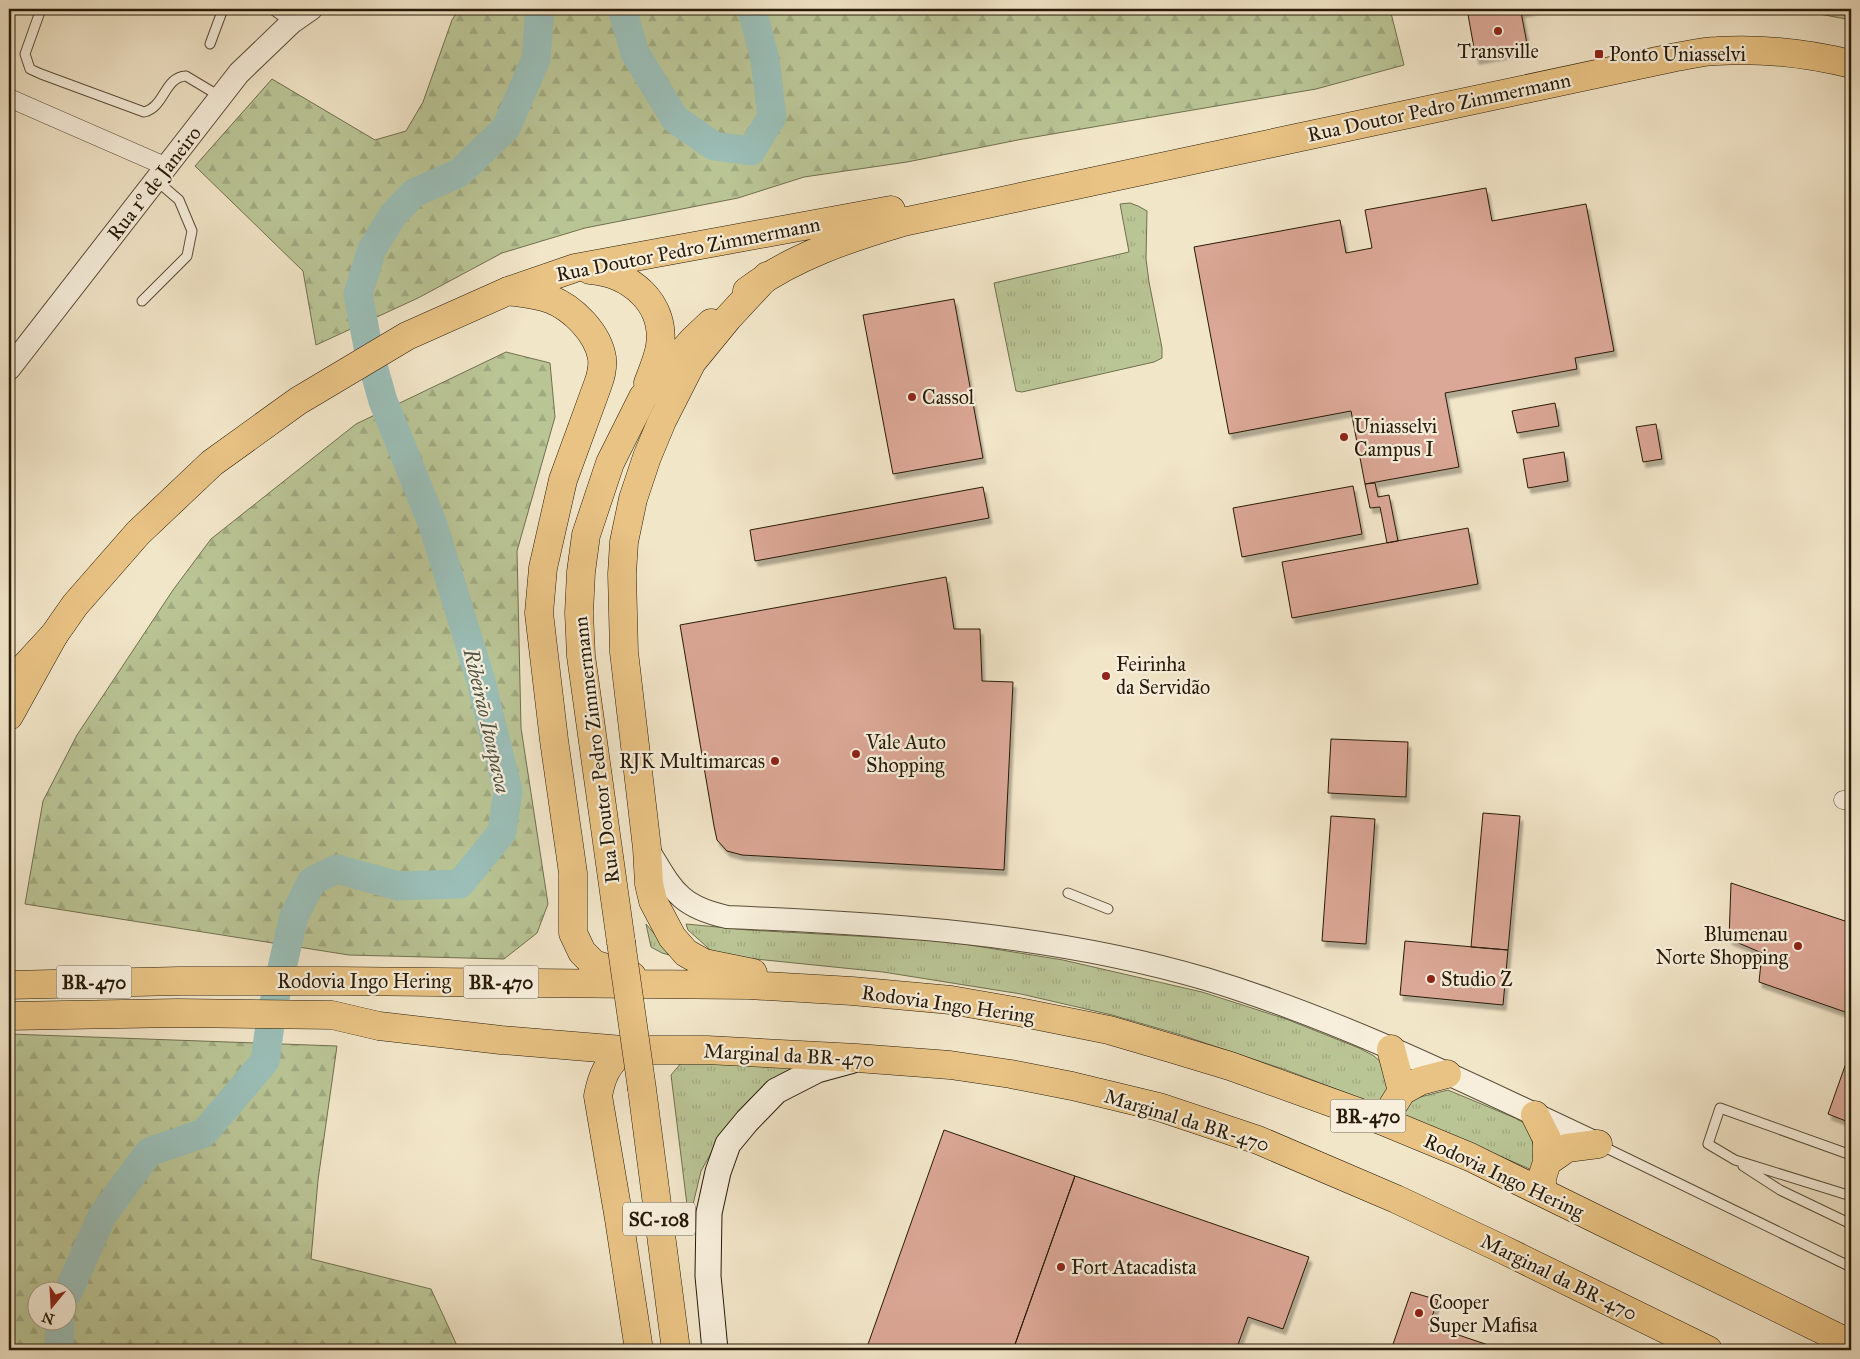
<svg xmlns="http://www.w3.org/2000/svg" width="1860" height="1359" font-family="'IM FELL Great Primer',serif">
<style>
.grass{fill:url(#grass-tufts);stroke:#70704f}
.forest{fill:url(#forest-firs);stroke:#70704f;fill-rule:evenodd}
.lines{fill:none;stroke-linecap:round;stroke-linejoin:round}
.river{stroke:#9bbfb8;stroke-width:29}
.building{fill:#dba796;stroke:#271a08;filter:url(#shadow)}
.service-casing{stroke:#5a4d38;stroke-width:11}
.minor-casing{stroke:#5a4d38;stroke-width:19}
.tertiary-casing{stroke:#5a4d38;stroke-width:24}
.secondary-casing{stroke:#271a08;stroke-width:27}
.primary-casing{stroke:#271a08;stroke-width:29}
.motorway-casing{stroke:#271a08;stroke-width:29}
.service{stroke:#f7efdc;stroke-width:9}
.minor{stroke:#f7efdc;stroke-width:18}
.tertiary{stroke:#f7efdc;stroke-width:22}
.secondary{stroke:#f7efdc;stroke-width:25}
.primary{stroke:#e9c384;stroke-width:28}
.motorway{stroke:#e9c384;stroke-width:28}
.primary-bridge-casing{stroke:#271a08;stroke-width:29;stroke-linecap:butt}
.primary-bridge{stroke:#e9c384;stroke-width:28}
.poi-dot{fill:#8f2418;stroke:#f7efdc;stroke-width:2}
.labels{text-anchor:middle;stroke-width:4.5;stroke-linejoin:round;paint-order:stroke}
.shield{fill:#f7efdc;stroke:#655a48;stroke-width:1}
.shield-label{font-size:19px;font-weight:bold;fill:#271a08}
.poi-label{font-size:20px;fill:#271a08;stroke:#f7efdc;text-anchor:start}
.street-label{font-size:20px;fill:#271a08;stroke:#f7efdc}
.water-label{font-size:21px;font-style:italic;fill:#505446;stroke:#f7efdc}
</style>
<defs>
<pattern id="grass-tufts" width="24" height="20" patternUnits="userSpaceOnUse" patternTransform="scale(1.25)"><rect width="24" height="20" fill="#bac596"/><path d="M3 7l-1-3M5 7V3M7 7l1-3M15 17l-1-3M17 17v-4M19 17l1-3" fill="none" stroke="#a0a980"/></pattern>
<pattern id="forest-firs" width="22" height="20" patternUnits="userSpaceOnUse" patternTransform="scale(1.25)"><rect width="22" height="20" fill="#bac596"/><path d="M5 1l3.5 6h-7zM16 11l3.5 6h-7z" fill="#a0a980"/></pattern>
<filter id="shadow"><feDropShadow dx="3" dy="5.5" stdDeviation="1" flood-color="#0004"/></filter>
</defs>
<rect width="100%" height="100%" fill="#f2e6c9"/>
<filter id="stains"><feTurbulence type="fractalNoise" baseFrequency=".004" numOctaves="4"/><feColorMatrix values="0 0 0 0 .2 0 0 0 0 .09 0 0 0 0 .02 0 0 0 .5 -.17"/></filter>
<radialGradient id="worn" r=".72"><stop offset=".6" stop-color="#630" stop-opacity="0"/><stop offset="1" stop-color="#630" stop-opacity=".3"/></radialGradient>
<path class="grass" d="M1130,203L1138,206L1147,211L1146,259L1149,282L1162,348V358L1154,362L1022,392L1016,391L994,283L1129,252L1120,204Z
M646,924L673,956L662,953L651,947Z
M686,924L748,930L945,941L1063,960L1202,992L1286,1019L1359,1048L1374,1056L1389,1069L1392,1079L1381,1106L1286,1070L1181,1035L1112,1015L1021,994L883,972L716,955L688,930Z
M682,1062L805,1063L762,1089L726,1126L701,1171L689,1221L671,1075Z
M1448,1090L1515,1118L1528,1125L1535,1152L1532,1170L1400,1113L1416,1098Z"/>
<path class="forest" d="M459,9H1390L1404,65L1316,89L1023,139L907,162L804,177L738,198L585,228L502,253L418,298L316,345L303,271L195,166L272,79L375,140L406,131L423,102L452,20Z
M1793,9H1851V20Z
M506,352L550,363L555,417L517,551L521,728L548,904L537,933L504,959L349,955L25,904L43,801L77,735L173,590L211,539L356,424Z
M9,1034L337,1046L318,1180L311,1259L431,1289L459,1350H9ZM38,1292H68V1322H38Z"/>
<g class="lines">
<path class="river" d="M622,9L635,53L675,119L714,146L751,151L772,117L765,60L752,9
M68,1292L102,1216L149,1152L204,1133L265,1061L272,1011L294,916L312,881L337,869L398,886L460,884L502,832L508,791L480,678L433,525L383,401L369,352L358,294L372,249L393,215L414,193L459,173L506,128L536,59L540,9
M59,1350L60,1322"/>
</g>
<path class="building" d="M1467,9H1534L1521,12L1528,49L1476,59Z
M1486,188L1492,221L1586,204L1614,351L1575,358L1577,369L1445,393L1459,467L1365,484L1351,411L1229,434L1194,247L1340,220L1346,253L1372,248L1365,210Z
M954,299L983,458L893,474L863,315Z
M1555,403L1559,426L1517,433L1512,411Z
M1656,424L1662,459L1643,462L1636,427Z
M1564,452L1568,481L1528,488L1523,459Z
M1375,483L1378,497L1389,495L1398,541L1387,543L1380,507L1370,508L1365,484Z
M1353,486L1362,534L1242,557L1233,508Z
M983,487L989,518L755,561L750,530Z
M1468,528L1478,584L1292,618L1282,562Z
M946,577L954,629H980L982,681L1013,682L1004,870L742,855L727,851L717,840L714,826L680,625Z
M1331,739L1408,742L1406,797L1328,793Z
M1483,813L1520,816L1508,950L1471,947Z
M1331,816L1375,819L1366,944L1322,941Z
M1731,883L1851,923V1014L1759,982L1762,953L1729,939Z
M1405,941L1508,950L1503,1005L1400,995Z
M1851,1049V1123L1828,1114Z
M944,1130L1075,1176L1013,1350H866Z
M1075,1176L1309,1257L1283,1329L1248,1317L1236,1350H1013Z
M1411,1292L1438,1300L1429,1325L1503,1350H1391Z"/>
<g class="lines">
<g class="service-casing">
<path id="service" d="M41,9L25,54L30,69L41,74L144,112C165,107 164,77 186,76L221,97
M272,9L290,22
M210,44L223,9
M142,301L187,256L192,231L179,200L157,181
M1068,893L1108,909
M1600,1145L1851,1267
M1851,1155L1720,1108L1708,1144L1735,1160L1851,1196
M1743,1166L1780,1190L1851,1224"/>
</g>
<g class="minor-casing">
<path id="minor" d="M9,98L167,167
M1843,800L1851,801"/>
</g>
<g class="tertiary-casing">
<path id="tertiary" d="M9,369L239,73L291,23L311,9
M647,848C672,888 677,906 727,917C888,924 1050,933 1206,979C1342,1020 1470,1084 1598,1144"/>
</g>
<g class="secondary-casing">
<path id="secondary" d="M715,1350L708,1276L709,1213L718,1172L728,1144L747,1121L776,1091L817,1070L850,1061"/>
</g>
<g class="primary-casing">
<path id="primary" d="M590,270C630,273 666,303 660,346C658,359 652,372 648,383
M747,291C792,257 849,238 903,222L1676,57C1689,55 1704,51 1717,51C1764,48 1806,53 1851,64
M9,716L54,635L75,605L138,533L212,463L298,401L407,336L508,291L575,268L891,210
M621,942L581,656L579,613L581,572L586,535L610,463L643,397L692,341L711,323
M623,1050C607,1065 602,1075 598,1096L619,1219L639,1350
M642,1089L676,1350"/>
</g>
<g class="motorway-casing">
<path id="motorway" d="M508,291C522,293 536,294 550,299C573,308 598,333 602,358C603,367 601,376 598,384L563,480L543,568L539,613L554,740L573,873V933L582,952L594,964L632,976
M9,684L54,635
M753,973L704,963L686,953L672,937L653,901L649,884L647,848L624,652L622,574L624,542L633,499L647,457L662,421L692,362L728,318L767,276
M9,985L179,981H338L749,985L852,991L951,1000L1019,1012L1109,1030L1177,1050L1230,1066L1383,1121L1470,1157L1851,1344
M9,1016L178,1013L332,1015L379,1026L501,1040L623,1050H707L857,1058L950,1065L1011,1074L1072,1086L1159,1107L1258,1140L1396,1199L1502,1249L1708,1350
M1391,1049L1402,1091
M1535,1115L1547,1139V1162L1542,1178V1192
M1383,1121L1402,1091L1420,1081L1447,1074
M1547,1162L1567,1148L1598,1144"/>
</g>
<use href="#service" class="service"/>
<use href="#minor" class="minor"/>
<use href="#tertiary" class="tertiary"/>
<use href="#secondary" class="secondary"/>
<use href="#primary" class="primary"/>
<use href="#motorway" class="motorway"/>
<g class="primary-bridge-casing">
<path id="primary-bridge" d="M621,942L642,1089"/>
</g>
<use href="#primary-bridge" class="primary-bridge"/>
</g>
<g class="poi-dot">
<circle cx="1498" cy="31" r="5"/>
<rect x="1594" y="49" width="10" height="10" rx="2.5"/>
<circle cx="912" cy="397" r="5"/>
<circle cx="1344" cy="437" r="5"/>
<circle cx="1106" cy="676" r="5"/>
<circle cx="856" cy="754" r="5"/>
<circle cx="775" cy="761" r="5"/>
<circle cx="1798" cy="946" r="5"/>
<circle cx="1431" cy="979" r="5"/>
<circle cx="1061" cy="1267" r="5"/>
<circle cx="1419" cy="1313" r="5"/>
</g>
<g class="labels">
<g class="shield">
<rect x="56.5" y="965.5" width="75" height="33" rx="4"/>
<rect x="463.5" y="965.5" width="75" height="33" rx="4"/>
<rect x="1330.5" y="1099.5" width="75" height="33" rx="4"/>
<rect x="623" y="1202.5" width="72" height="33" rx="4"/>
</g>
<g class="shield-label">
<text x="94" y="989">BR-470</text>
<text x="501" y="989">BR-470</text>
<text x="1368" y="1123">BR-470</text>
<text x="659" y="1226">SC-108</text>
</g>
<g class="poi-label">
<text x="1498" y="58" text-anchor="middle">Transville</text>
<text x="1609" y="61">Ponto Uniasselvi</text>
<text x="922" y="404">Cassol</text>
<text x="1354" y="433">Uniasselvi<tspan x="1354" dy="23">Campus I</tspan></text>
<text x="1116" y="671">Feirinha<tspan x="1116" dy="23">da Servidão</tspan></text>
<text x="866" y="749">Vale Auto<tspan x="866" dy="23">Shopping</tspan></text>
<text x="765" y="768" text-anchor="end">RJK Multimarcas</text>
<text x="1788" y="941" text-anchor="end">Blumenau<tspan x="1788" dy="23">Norte Shopping</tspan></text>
<text x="1441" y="986">Studio Z</text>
<text x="1071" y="1274">Fort Atacadista</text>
<text x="1429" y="1309">Cooper<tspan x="1429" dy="23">Super Mafisa</tspan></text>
</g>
<g class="street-label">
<text transform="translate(1439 107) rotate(-12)" y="7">Rua Doutor Pedro Zimmermann</text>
<text transform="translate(154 183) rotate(-52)" y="7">Rua 1º de Janeiro</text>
<text transform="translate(688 249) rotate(-11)" y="7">Rua Doutor Pedro Zimmermann</text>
<text transform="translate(596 750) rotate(-97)" y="7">Rua Doutor Pedro Zimmermann</text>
<text x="364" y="988">Rodovia Ingo Hering</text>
<text transform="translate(948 1004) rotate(8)" y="7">Rodovia Ingo Hering</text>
<text transform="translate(789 1055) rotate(3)" y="7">Marginal da BR-470</text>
<text transform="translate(1187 1120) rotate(17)" y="7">Marginal da BR-470</text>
<text transform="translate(1504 1176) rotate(25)" y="7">Rodovia Ingo Hering</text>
<text transform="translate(1559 1277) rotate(26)" y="7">Marginal da BR-470</text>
</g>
<g class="water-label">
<text transform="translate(487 721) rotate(77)" y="7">Ribeirão Itoupava</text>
</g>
</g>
<rect width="1860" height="1359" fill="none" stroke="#f2e6c9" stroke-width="30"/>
<rect x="10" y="10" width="1840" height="1339" fill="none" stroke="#271a08" stroke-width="2.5"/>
<rect x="15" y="15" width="1830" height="1329" fill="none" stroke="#271a08"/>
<g transform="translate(52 1306) rotate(198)"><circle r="24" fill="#f7efdc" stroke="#a49a87"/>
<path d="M0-4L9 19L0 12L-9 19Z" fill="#8f2418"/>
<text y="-8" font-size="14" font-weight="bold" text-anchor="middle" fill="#271a08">N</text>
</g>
<rect width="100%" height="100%" filter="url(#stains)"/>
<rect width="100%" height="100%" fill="url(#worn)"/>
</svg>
